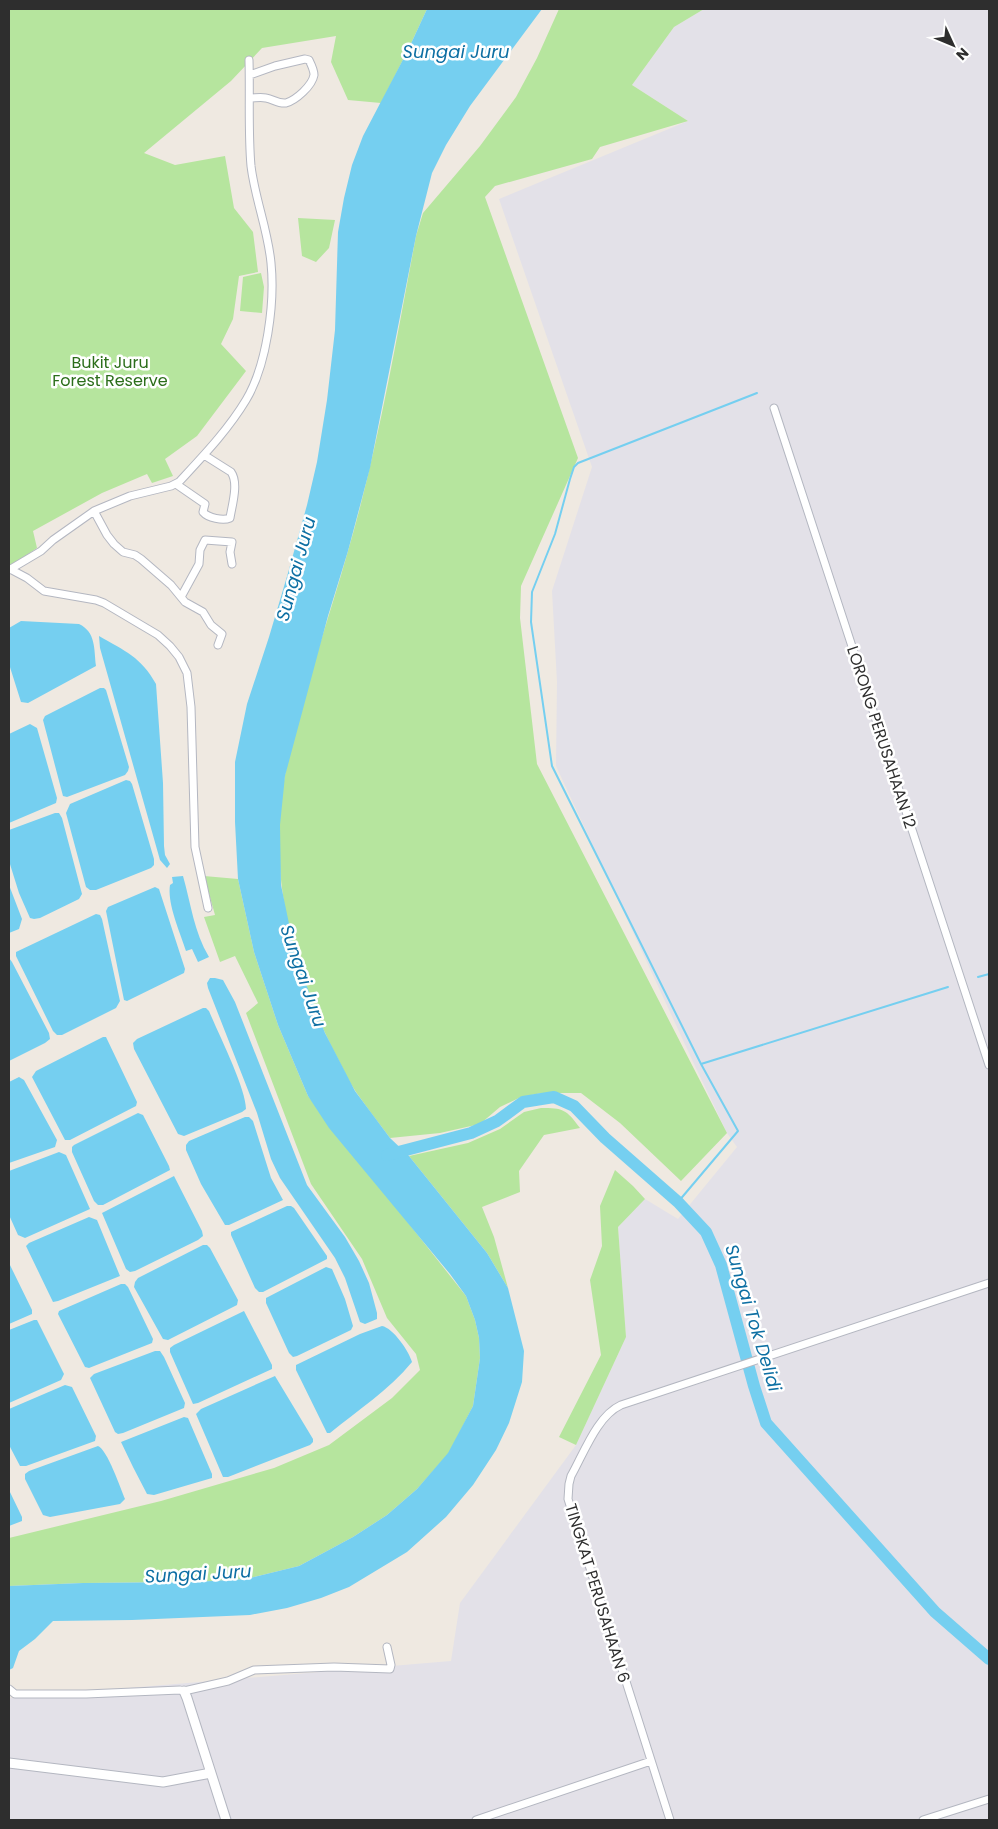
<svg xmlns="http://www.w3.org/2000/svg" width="998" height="1829" font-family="Poppins,sans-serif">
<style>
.industrial{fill:#e3e1e8}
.green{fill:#b6e59e}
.water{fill:#75cff0}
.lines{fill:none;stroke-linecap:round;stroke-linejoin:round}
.stream{stroke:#75cff0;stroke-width:2}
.river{stroke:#75cff0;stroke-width:12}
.minor-casing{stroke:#b4b7c1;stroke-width:9}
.tertiary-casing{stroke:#b4b7c1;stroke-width:11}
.minor{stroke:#fff;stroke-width:7}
.tertiary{stroke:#fff;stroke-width:9}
.labels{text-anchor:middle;stroke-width:5;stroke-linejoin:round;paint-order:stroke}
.park-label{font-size:16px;fill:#2c6e1b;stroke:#fff}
.street-label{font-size:16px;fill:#2e2e2e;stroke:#fff}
.water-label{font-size:18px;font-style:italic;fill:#0d6fa3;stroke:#fff}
</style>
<rect width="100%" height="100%" fill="#efe9e1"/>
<path class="industrial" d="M704,9H989V1820H9V1698L451,1661L460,1603L576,1445L626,1337L618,1227L645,1199L678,1219L737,1147L727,1133L695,1066L556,766L557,682L552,591L592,467L499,199L688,121L632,85L674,27Z"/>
<path class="green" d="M9,9H427L408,50L381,103L348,100L331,62L336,36L262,48L231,81L144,153L175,165L225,156L234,208L253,232L258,272L239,276L233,319L221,344L246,371L197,436L165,459L173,476L152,483L147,474L102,493L33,531L37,548L9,567Z
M559,9H704L674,27L632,85L688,121L600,147L592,159L495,186L485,197L578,458L521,586L520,618L537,764L727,1133L681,1181L620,1123L581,1093H542L521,1097L500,1107L480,1124L440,1133L390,1138C379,1123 367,1108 356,1092C349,1082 344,1070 338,1059C293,974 266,871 285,775C300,700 327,625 348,551C378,448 396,342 416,236L423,213L480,146L516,97L537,58Z
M298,218L335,220L329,248L316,262L302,256Z
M261,273L264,287L262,313L240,311L243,277Z
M204,876L238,879L254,952L278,1025L308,1096L466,1296L475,1320L479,1338L480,1358L473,1406L449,1453L417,1489L387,1515L353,1537L299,1566L246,1579L194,1582L83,1583L9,1586V1538L161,1501L274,1468L329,1445L392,1398L420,1370L416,1354L387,1318L362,1259L311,1184L246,1013L258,1003L235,956L220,962L204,917L215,915Z
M541,1108C563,1108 566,1109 580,1128L544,1135L519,1171L520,1192L482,1207L494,1237L508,1288L487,1253L409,1156L468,1143L500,1129L524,1112Z
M615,1170L633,1186L645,1199L618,1227L626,1337L576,1445L559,1437L601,1355L590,1280L602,1246L600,1206Z"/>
<path class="water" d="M427,9H542L470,106L446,145L432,173L416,236L370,468L348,551L328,616L285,776L280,825L281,885L293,943L304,979L325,1033L355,1091L390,1138L409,1156L487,1253L508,1288L524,1351L522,1382L509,1423L496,1450L473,1485L446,1517L407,1552L349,1587L321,1598L287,1608L250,1615L132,1620L53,1621L35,1639L19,1651L13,1668L9,1670V1586L83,1583L194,1582L246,1579L299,1566L353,1537L387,1515L417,1489L448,1453L473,1406L480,1358L479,1338L475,1320L466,1296L450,1274L329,1128L308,1096L278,1025L254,952L238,879L235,822V762L247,704L269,637L288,573L307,505L317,462L327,400L335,330L338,232L344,198L352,165L363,136L408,50Z
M21,621L79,624C96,632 94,649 96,666L28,703L21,702L9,664V628Z
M99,636C125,651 141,657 156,684L163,783L164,846L165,855L170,864L167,868L160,860L100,648Z
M100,688H104L106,690L129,767L128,771L125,775L67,797L63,796L43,720L45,716Z
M30,724L37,728L57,798L56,803L9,823V734Z
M126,780L130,781L132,784L154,859V865L151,868L96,890H90L86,887L66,813L70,804Z
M55,813H59L62,818L82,894L79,899L40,918L34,919L30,918L19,893L9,861V830Z
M183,876C191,904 194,932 209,957L198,962L192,949L186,951C180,932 167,904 170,885L173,883L172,877Z
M9,885L22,919L19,929L9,933Z
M155,887L159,889L185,969L184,973L127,1001L124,1000L106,911L108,907Z
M96,914L100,915L102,919L120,1001L116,1008L62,1035H57L53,1031L16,956V952Z
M9,958L12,962L49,1033L50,1039L45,1043L9,1061Z
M210,978H215L223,980L235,1002L307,1185L345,1237L359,1261L369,1283L377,1313V1319L365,1324L360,1322L345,1278L335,1258L280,1178L271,1159L257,1113L208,988L207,983Z
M203,1008H206L209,1011C218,1033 246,1088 246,1109L242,1112L184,1136L178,1134L134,1049L133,1043L137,1039Z
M103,1037H106L137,1102L136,1106L70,1140H65L32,1077L36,1071Z
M19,1077L24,1080L57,1140L55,1147L9,1163V1082Z
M138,1113L143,1115L169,1166L170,1170L103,1205H98L94,1201L72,1152V1147L74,1145Z
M245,1117H249L253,1121L271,1178L283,1200L229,1225H225L201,1184L186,1150V1145L189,1141Z
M59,1152L66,1155L90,1209L25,1238L18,1235L9,1215V1171Z
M174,1176L202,1231L203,1236L198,1240L135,1271L130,1272L126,1269L102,1213Z
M287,1206H291L294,1208L327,1256V1259L263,1292H259L255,1288L231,1235V1232Z
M89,1217L97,1220L120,1276L58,1301L53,1302L26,1246L29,1243Z
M203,1245H207L210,1248L238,1300L237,1305L168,1340L163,1339L134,1287L135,1282L138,1278Z
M9,1263L32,1310V1314L9,1324Z
M326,1267L332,1269L345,1299L353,1326L351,1330L297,1356L293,1357L289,1353L266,1303V1298Z
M121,1284H125L128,1287L153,1339L152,1343L89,1368L85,1367L58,1314L59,1311Z
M244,1311L272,1365V1369L198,1403L193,1404L170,1352V1348L174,1345Z
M34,1320H37L64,1374L61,1380L9,1403V1330Z
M382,1326C393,1328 409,1351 412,1362C389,1390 358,1410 330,1433H327L296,1370V1365L360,1334Z
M155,1351H160L164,1357L185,1403L184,1408L123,1433L118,1434L115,1432L90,1378L94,1374Z
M275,1376L313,1439V1442L310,1445L228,1477H223L196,1414L201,1409Z
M65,1385L72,1387L96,1436L95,1441L26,1466H20L9,1445V1409Z
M184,1417L188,1418L212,1474V1478L154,1495L147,1494L133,1467L121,1442Z
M98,1446C107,1449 121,1489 125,1499L120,1504L50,1517L43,1515L25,1479V1474L29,1471Z
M9,1490L22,1517V1521L9,1526Z"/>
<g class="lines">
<path class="stream" d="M978,977L989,974
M701,1064L948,987
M678,1202L738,1131L701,1064L552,766L531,622L532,592L555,534L570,479L574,467L578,463L757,393"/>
<path class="river" d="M387,1155L471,1133L497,1121L523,1102L554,1097L574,1106L605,1138L678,1202L706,1232L721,1265L754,1386L766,1423L935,1612L989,1659"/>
<g class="minor-casing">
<path id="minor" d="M250,75L275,66L305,59L309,60C311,64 314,70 314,75C312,86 296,100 286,103C278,104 273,99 266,98C261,97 255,98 250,98
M774,408L989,1065
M176,484L205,504L203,512C208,518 223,521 230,518C232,505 239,483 231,472L204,455
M94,511L107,535L114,544L123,552L135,555L141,559L171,585L185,602L203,612L211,625L222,634L218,645
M10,569L27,578L44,591L96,600L104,603L158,635L170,646L179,657L187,673L191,707L195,847L208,908
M9,570L41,551L53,540L94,511L130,496L171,486L179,482C203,456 228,430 246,400C267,365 275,303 271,263C268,230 255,199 251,166C248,132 250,95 249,60
M181,597L199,564L200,550L205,540L232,542L230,552L232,564
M9,1689L15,1694H86L180,1690L184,1691L228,1681L254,1670L334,1667L390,1669L391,1665L387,1647
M476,1820L651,1761
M670,1820L568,1499L569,1484L571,1476C584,1453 597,1416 621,1405L989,1283
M923,1820L989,1799"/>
</g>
<g class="tertiary-casing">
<path id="tertiary" d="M184,1691L187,1698L226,1820
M9,1763L163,1782L211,1773"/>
</g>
<use href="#minor" class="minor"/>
<use href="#tertiary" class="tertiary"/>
</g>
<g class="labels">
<g class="park-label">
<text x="110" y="368">Bukit Juru<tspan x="110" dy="18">Forest Reserve</tspan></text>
</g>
<g class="street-label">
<text transform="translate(882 737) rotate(72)" y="6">LORONG PERUSAHAAN 12</text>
<text transform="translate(598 1593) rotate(73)" y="6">TINGKAT PERUSAHAAN 6</text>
</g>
<g class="water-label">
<text x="456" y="58">Sungai Juru</text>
<text transform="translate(296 569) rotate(-75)" y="6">Sungai Juru</text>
<text transform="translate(303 976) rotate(71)" y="6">Sungai Juru</text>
<text transform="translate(753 1318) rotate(73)" y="6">Sungai Tok Delidi</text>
<text transform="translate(198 1574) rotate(-3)" y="6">Sungai Juru</text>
</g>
</g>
<rect width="998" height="1829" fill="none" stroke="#2e2e2e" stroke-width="20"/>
<g transform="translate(953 45) rotate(134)" stroke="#ffffff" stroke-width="4" paint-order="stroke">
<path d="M0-4L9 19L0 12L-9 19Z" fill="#2e2e2e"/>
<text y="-8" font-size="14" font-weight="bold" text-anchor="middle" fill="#2e2e2e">N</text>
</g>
</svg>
